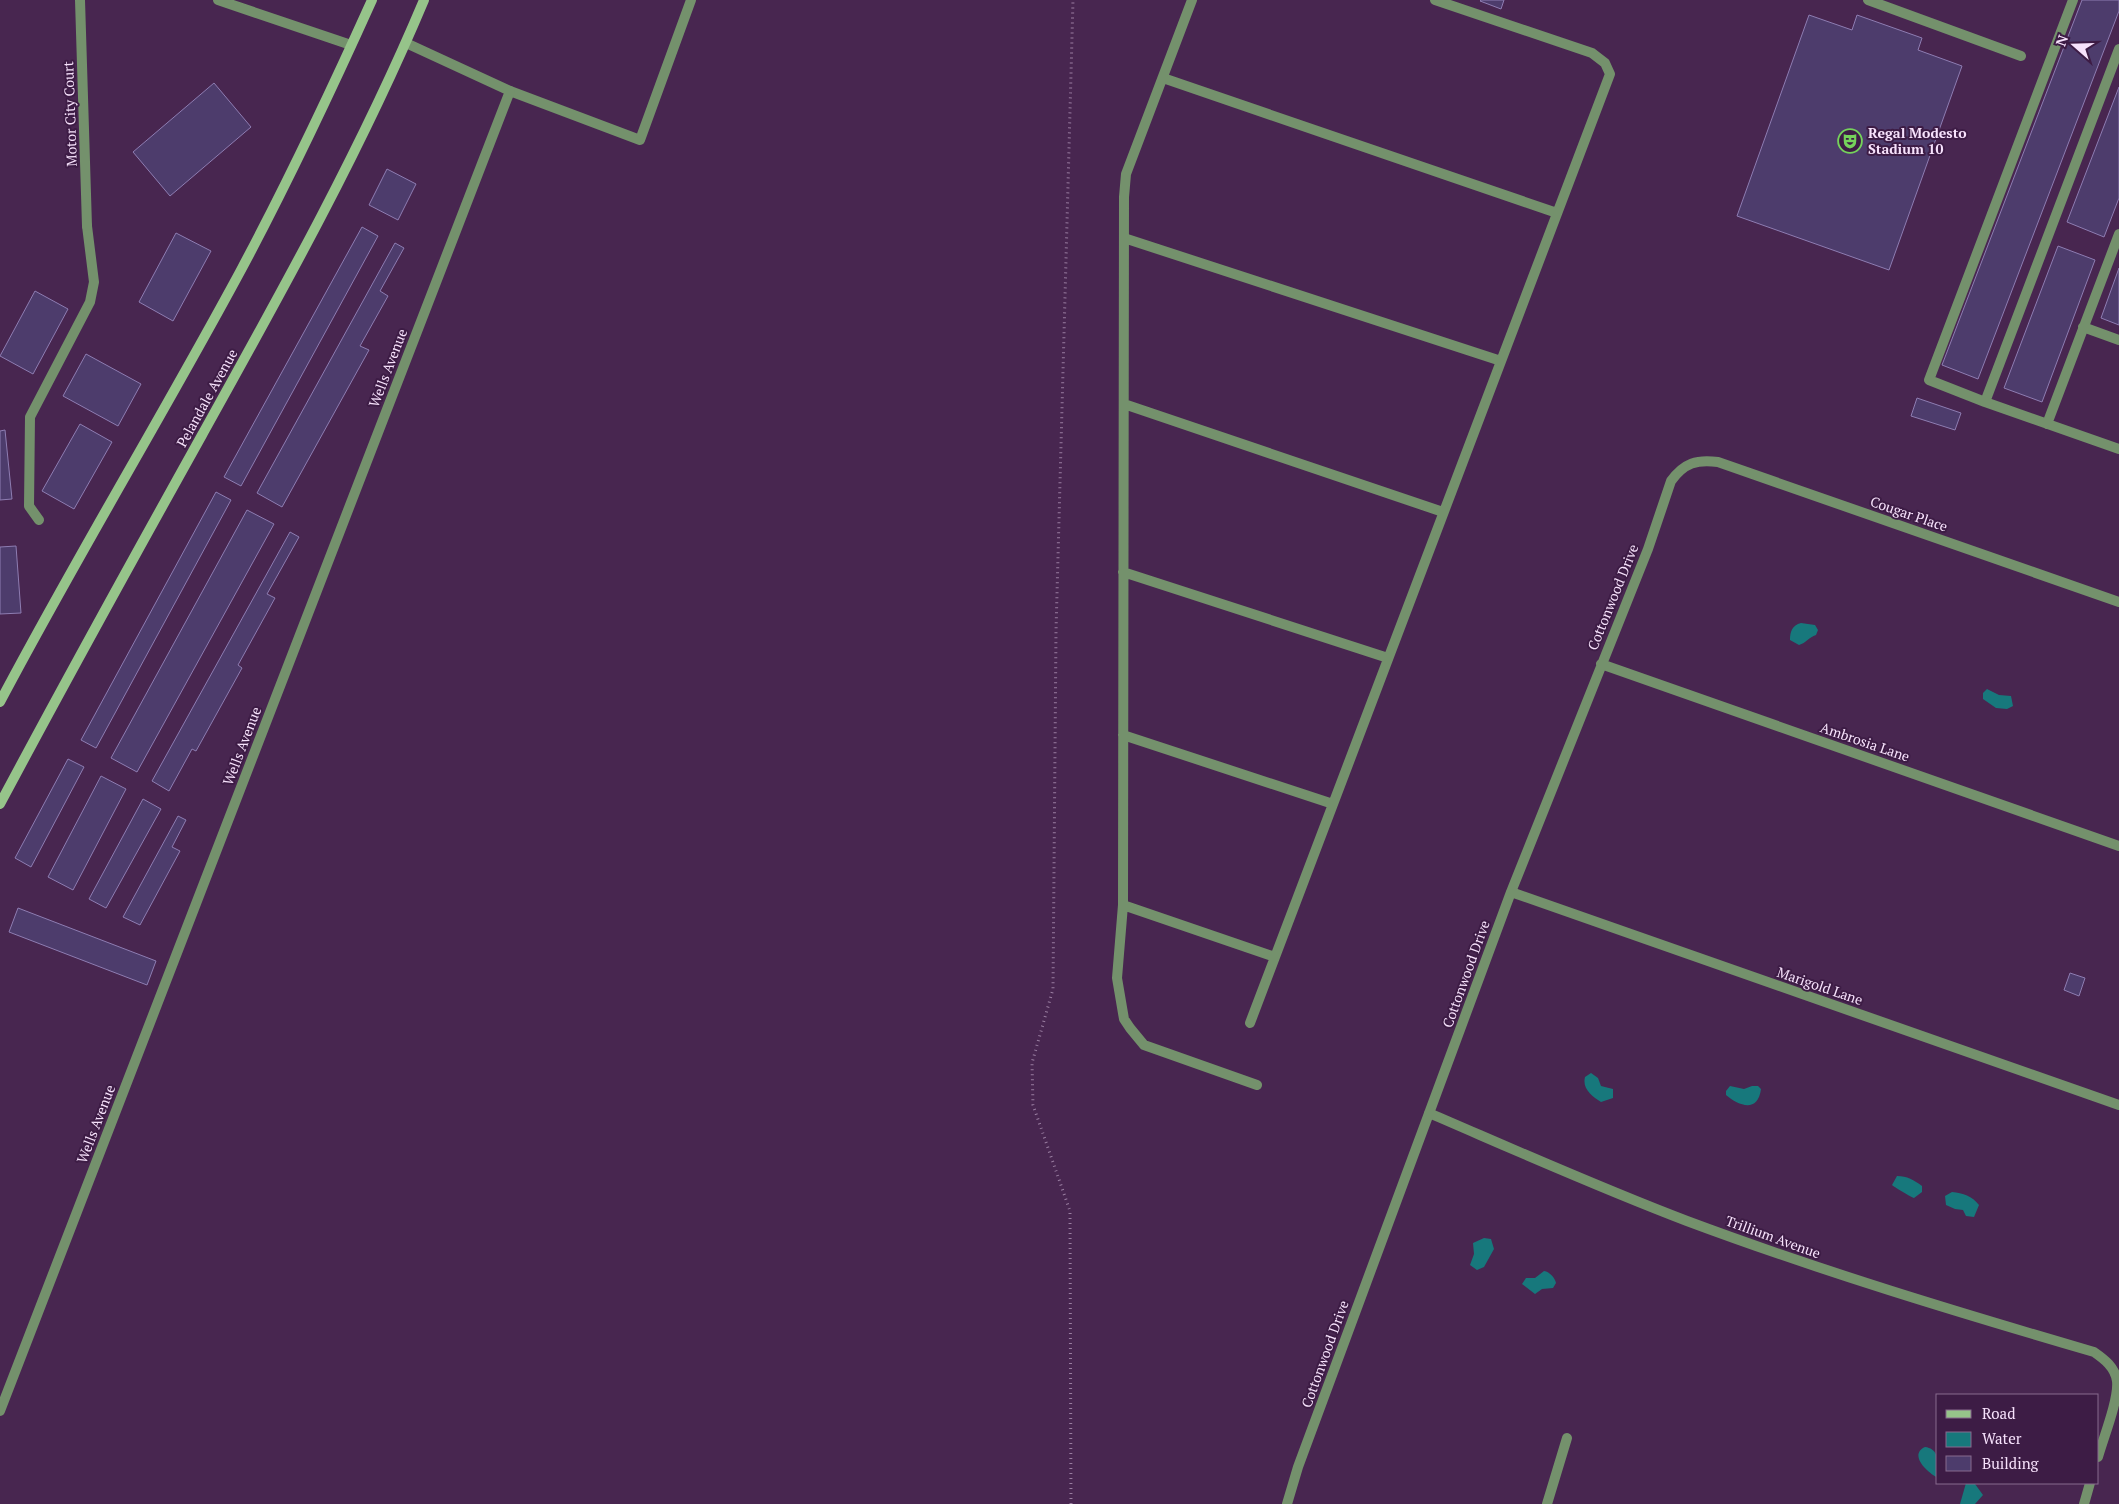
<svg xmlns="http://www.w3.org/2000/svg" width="2119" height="1504" font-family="'PT Serif',serif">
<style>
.water{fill:#17787c}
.building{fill:#4d3c6c;stroke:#8e7db2}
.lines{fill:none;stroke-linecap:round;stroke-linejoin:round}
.path{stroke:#997da0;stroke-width:3;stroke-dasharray:1 4;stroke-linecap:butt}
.lane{stroke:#74916c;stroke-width:10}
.street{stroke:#74916c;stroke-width:10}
.secondary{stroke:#96c48a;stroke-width:10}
.labels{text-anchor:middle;stroke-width:4;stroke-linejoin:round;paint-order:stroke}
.street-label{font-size:14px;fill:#f7e2fc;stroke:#3d1c45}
.poi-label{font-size:14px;font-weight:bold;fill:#f7e2fc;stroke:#3d1c45;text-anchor:start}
</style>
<rect width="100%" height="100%" fill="#482650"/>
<path class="water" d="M1801,623L1815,625L1818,630L1816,635C1809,637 1806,643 1799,645L1790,640C1790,632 1792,625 1801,623Z
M1987,689L1999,695L2011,696L2013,706L2007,709L1996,708L1983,699V693Z
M1591,1073L1598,1078L1601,1086L1613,1089V1098L1601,1102C1592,1096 1582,1089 1585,1077Z
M1730,1086L1744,1089L1752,1086H1758L1761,1089C1758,1113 1739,1106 1726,1095V1091Z
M1897,1176C1907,1176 1914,1180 1922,1186V1192L1914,1198C1911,1197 1896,1188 1892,1185Z
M1952,1192C1963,1193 1972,1196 1979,1205L1974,1217L1966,1216L1963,1210L1955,1209L1946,1205L1945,1196Z
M1484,1238L1491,1239L1494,1249L1484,1267L1477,1270L1470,1265L1474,1254L1473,1243Z
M1544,1271C1550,1272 1555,1278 1556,1283L1553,1288L1542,1289L1535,1294L1522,1284L1526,1278H1535Z
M1925,1447C1941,1449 1938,1466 1938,1478C1928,1473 1908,1455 1925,1447Z
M1966,1483L1975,1484L1983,1495L1975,1504H1960Z"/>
<path class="building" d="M1481,0H1504L1501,9L1480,1Z
M2082,0H2119V11L1978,379L1942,365Z
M1809,15L1852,30L1857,15L1922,38L1918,50L1962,66L1889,270L1737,216Z
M214,83L251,127L170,196L133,152Z
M2119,87V198L2104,237L2067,222Z
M387,169L416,184L398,220L369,205Z
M362,227L378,236L241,486L224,477Z
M176,233L211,251L173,321L139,302Z
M395,243L404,248L380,291L388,296L360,346L369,350L282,507L257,493Z
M2058,246L2095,260L2042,402L2004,388Z
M2119,268V325L2101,318Z
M35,291L68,309L33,374L0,356Z
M86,354L141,384L118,426L63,396Z
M1917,398L1961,413L1955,430L1911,416Z
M80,424L112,442L74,509L42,491Z
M5,430L12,499L0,500V431Z
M216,492L231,500L96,748L81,740Z
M247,510L274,524L137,772L111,758Z
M290,532L299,537L267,594L275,598L238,665L242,668L196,751L192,749L169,791L152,781Z
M16,546L21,613L0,614V547Z
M68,759L84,767L31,867L15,858Z
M101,776L126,789L73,890L48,877Z
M143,799L161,809L106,908L89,899Z
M178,816L186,820L172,847L180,851L140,925L123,917Z
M18,908L156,961L147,985L9,932Z
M2070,973L2085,978L2079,996L2064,990Z"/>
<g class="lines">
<path class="path" d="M1071,1504L1070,1211L1033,1105L1032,1063L1053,989L1056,631L1073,0"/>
<path class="lane" d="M1192,0L1126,174L1124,197L1123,905L1117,978L1124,1019L1130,1028L1144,1045L1257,1085
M1868,0L2021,56
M2073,0L1929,380L1985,402L2119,49
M1163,78L1557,213
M510,91L640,140L691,0
M1124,238L1501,361
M2083,327L2119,340
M1985,402L2119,449
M1124,404L1443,512
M2047,424L2119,234
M39,520L29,506L30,417L90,302L94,282L87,226
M1123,572L1388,658
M1123,735L1333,804
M1123,905L1275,957
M1250,1023L1610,74L1605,63L1592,53L1435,0"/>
<path class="street" d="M80,0L87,226
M218,0L351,45
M1601,664L2119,846
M1511,892L2119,1105
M1429,1113C1515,1150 1600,1188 1687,1221C1821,1271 1957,1312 2094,1352C2104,1359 2115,1367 2117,1381C2119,1399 2103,1439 2098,1457
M0,1411L510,91L406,43
M1287,1504L1298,1467L1511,892L1648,549L1671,481C1684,463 1697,459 1718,462L2119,602
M1547,1504L1567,1438
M2084,1504L2090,1483"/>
<path class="secondary" d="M0,702C77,556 163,415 241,270C288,182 331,91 372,0
M0,804C66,680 134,557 202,435C281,293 361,150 424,0"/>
</g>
<defs>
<g id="theatre-ring" transform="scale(1.25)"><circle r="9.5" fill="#3d1c45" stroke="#75d25b" stroke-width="1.5"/><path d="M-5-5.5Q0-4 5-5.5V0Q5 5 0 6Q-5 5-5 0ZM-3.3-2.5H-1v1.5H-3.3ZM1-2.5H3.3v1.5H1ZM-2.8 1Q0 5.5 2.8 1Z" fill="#75d25b"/></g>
</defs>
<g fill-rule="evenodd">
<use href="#theatre-ring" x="1850" y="141"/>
</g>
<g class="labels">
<g class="street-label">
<text transform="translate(70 114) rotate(-92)" y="5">Motor City Court</text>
<text transform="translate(388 368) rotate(-69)" y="5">Wells Avenue</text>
<text transform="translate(207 398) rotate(-61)" y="5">Pelandale Avenue</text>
<text transform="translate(1909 514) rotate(19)" y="5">Cougar Place</text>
<text transform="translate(1613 597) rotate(-68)" y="5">Cottonwood Drive</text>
<text transform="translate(1865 742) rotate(19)" y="5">Ambrosia Lane</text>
<text transform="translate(242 746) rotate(-69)" y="5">Wells Avenue</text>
<text transform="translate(1466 974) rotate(-70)" y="5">Cottonwood Drive</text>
<text transform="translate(1820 986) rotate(19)" y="5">Marigold Lane</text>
<text transform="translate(96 1124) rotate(-69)" y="5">Wells Avenue</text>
<text transform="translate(1773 1237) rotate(20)" y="5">Trillium Avenue</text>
<text transform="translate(1325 1354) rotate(-70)" y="5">Cottonwood Drive</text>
</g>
<g class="poi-label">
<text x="1868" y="138">Regal Modesto<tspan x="1868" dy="16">Stadium 10</tspan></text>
</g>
</g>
<rect x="1936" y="1394" width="162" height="90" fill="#3d1c45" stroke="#876b8e"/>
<rect x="1946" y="1410" width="25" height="8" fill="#96c48a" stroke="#876b8e"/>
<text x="1982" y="1419" font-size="15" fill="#f7e2fc">Road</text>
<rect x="1946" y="1432" width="25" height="15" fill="#17787c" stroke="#876b8e"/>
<text x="1982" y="1444" font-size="15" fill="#f7e2fc">Water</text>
<rect x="1946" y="1456" width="25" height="15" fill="#4d3c6c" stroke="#876b8e"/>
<text x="1982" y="1469" font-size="15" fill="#f7e2fc">Building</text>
<g transform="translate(2074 45) rotate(290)" stroke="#3d1c45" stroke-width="4" paint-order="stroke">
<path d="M0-4L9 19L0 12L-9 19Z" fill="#f7e2fc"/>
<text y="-8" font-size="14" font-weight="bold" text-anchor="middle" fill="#f7e2fc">N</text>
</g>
</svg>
